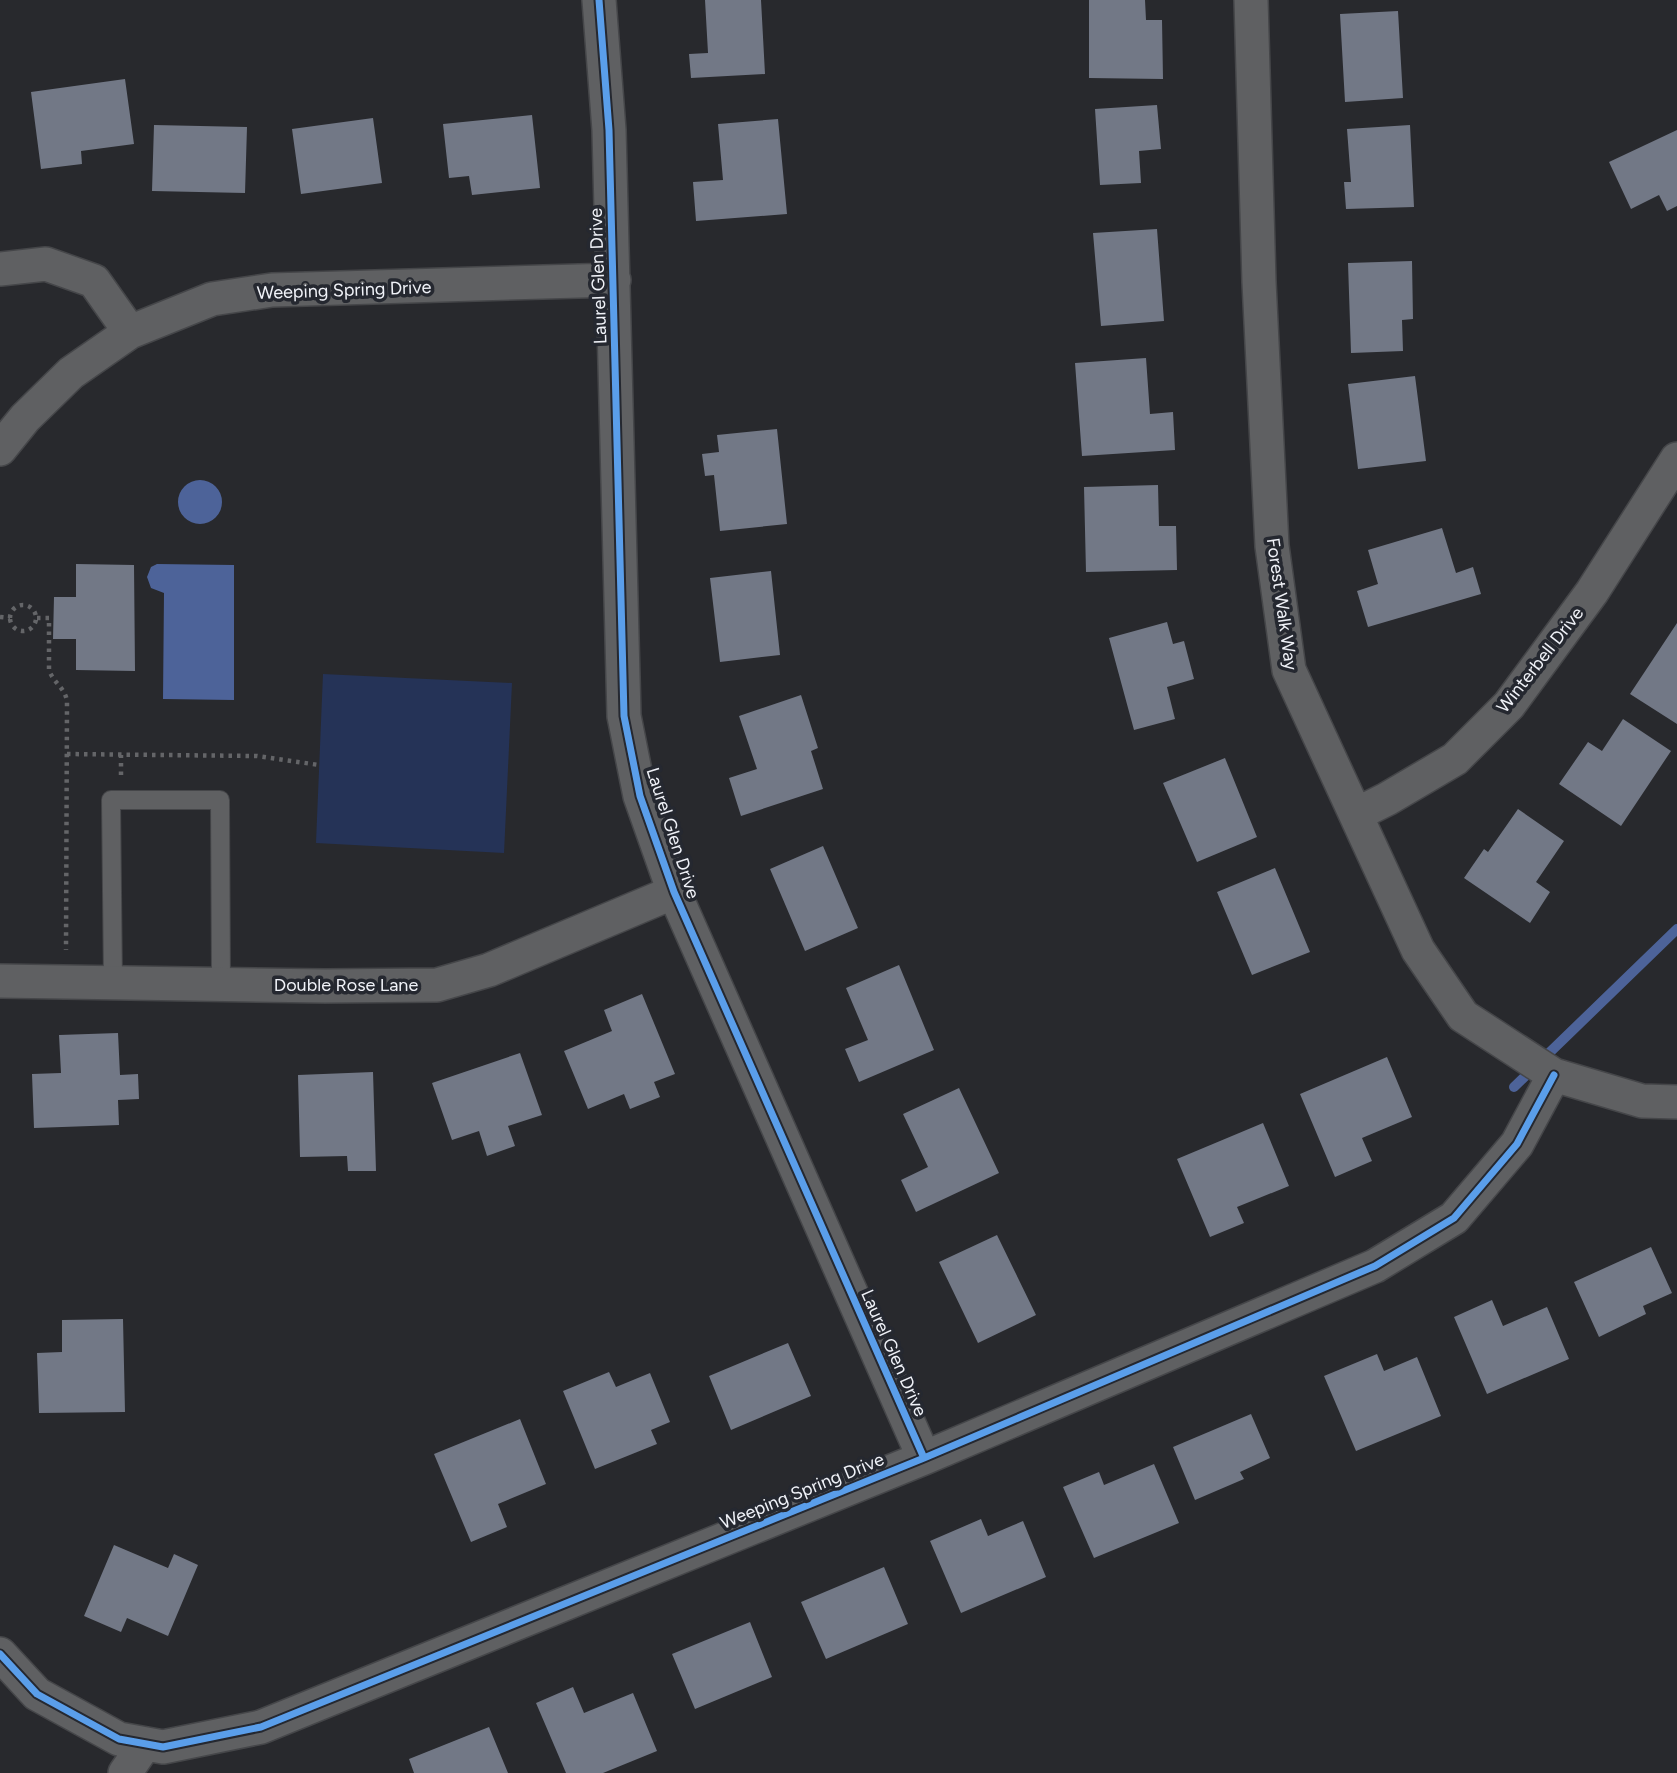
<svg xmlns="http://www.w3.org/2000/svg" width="1677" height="1773" font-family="Figtree,sans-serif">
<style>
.green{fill:#253357}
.water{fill:#4d6399}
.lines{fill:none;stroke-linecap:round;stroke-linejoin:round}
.stream{stroke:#4d6399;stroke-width:10}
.building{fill:#727886}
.service-casing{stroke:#454649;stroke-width:20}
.minor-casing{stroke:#454649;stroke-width:36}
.path{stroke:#646568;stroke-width:4.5;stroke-dasharray:3.5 5;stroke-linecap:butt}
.service{stroke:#5f6062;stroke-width:18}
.minor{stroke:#5f6062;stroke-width:33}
.cycleway-casing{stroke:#252830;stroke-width:11}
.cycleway{stroke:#5a9eea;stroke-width:7}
.labels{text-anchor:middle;stroke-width:7;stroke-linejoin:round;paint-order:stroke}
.street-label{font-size:18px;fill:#f0f2f8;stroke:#252830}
</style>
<rect width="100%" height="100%" fill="#28292d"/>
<path class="green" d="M323,674L512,683L504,853L316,843Z"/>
<path class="water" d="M178 502a22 22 0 1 1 44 0a22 22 0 1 1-44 0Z
M157,564L234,565V700L163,699L164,593L151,588L147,577L151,567Z"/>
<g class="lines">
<path class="stream" d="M1514,1087L1677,929"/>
</g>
<path class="building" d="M705,0H761L765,74L691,78L689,54L708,53Z
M1089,0H1145L1146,20H1162L1163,79L1089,78Z
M1398,11L1403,98L1345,102L1340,14Z
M125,79L134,144L81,151L82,164L41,169L31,92Z
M1157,105L1161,149L1139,151L1141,183L1100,185L1095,109Z
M532,115L540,188L472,195L469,176L449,178L443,124Z
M373,118L382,183L301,194L292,129Z
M778,119L787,214L696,221L693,182L723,180L718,124Z
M154,125L247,127L245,193L152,191Z
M1410,125L1414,207L1346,209L1344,182H1351L1347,129Z
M1677,130V206L1667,211L1659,195L1631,209L1609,162Z
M1157,229L1164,321L1101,326L1093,233Z
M1412,261L1413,319L1402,320L1403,351L1351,353L1348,263Z
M1146,358L1150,414L1173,412L1175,450L1082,456L1075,363Z
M1415,376L1426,461L1358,469L1348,384Z
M777,429L787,524L720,531L714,475L705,476L702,454L719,452L717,435Z
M1158,485L1159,526H1176L1177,570L1086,572L1084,487Z
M1442,528L1456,573L1473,567L1481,594L1368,627L1357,591L1378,584L1368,550Z
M76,564L134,565L135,671L76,670V639H53L54,597H76Z
M771,571L780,655L720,662L710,578Z
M1167,622L1173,644L1184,641L1194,679L1167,687L1175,719L1134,730L1109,638Z
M1677,623V724L1630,694Z
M801,695L818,748L811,751L823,789L741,816L729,778L757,769L739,716Z
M1623,719L1671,751L1621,826L1559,784L1588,742L1602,751Z
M1225,758L1257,837L1197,862L1163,783Z
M1518,809L1564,841L1536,882L1550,892L1530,923L1464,878L1484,849L1488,852Z
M823,846L858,928L805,951L770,869Z
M1275,868L1310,952L1252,975L1217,892Z
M899,965L934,1050L859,1082L845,1049L868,1040L846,988Z
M642,994L675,1074L654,1082L660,1097L630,1109L624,1094L588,1109L564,1051L612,1031L604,1010Z
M118,1033L120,1075L138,1074L139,1099L118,1100L119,1125L34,1128L32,1074L61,1073L59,1035Z
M520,1053L542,1115L508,1126L515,1146L487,1156L479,1131L452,1140L432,1083Z
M1387,1057L1412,1117L1362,1138L1372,1161L1335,1177L1300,1094Z
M373,1072L376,1171H348L347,1156L300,1157L298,1075Z
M959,1088L999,1173L916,1212L901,1180L928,1167L903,1114Z
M1263,1123L1289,1186L1237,1207L1244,1223L1210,1237L1177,1159Z
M997,1235L1036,1315L978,1343L939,1262Z
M1651,1247L1672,1293L1643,1306L1646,1314L1599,1337L1574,1282Z
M1492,1300L1503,1326L1547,1307L1569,1359L1487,1394L1454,1317Z
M123,1319L125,1412L39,1413L37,1353L62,1352V1320Z
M788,1343L811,1396L731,1430L709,1376Z
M1377,1354L1384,1371L1417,1357L1441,1416L1356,1451L1324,1376Z
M609,1372L616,1387L650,1373L670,1422L651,1430L657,1444L595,1469L563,1391Z
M1251,1414L1270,1458L1240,1472L1244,1479L1195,1500L1173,1447Z
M520,1419L546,1484L498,1504L507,1527L471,1542L434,1454Z
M1154,1464L1179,1523L1094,1558L1063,1487L1099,1472L1104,1485Z
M981,1519L988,1536L1023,1521L1046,1577L961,1613L930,1541Z
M114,1545L168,1568L174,1554L198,1565L168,1636L127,1618L121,1632L84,1616Z
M884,1567L908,1624L826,1659L801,1602Z
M750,1622L772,1677L695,1709L672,1654Z
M573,1687L584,1713L633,1693L657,1751L603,1773H566L536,1703Z
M489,1727L508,1773H414L409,1759Z"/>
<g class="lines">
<g class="service-casing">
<path id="service" d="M113,983L111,800H220L221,985"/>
</g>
<g class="minor-casing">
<path id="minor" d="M599,0L609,130L624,716L640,796L674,892L924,1458
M1251,0L1259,282L1272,546L1289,670L1418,950L1463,1016L1554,1075L1642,1101L1677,1102
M0,269L46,264L94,281L130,332
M0,449L25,418L71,373L130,332L212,299L272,290L614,280
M1357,814L1387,799L1455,759L1509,705L1592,592L1677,459
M0,981L325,986L437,985L489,970L674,892
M0,1654L37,1694L119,1739L163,1747L261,1727L924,1458L1375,1266L1454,1218L1517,1144L1554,1075
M125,1773L145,1744"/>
</g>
<path class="path" d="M10 618a13 13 0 1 1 26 0a13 13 0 1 1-26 0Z
M0,617L10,618
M37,618H49V670C53,682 65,688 67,701L66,950
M67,754L257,756L319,765
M121,775V755"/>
<use href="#service" class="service"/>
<use href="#minor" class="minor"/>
<g class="cycleway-casing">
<path id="cycleway" d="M599,0L609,130L624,716L640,796L674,892L924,1458
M0,1654L37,1694L119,1739L163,1747L261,1727L924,1458L1375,1266L1454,1218L1517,1144L1554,1075"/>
</g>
<use href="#cycleway" class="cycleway"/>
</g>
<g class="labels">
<g class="street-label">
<text transform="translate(598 276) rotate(-92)" y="6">Laurel Glen Drive</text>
<text transform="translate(344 290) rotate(-2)" y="6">Weeping Spring Drive</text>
<text transform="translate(1282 604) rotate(82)" y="6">Forest Walk Way</text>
<text transform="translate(1540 660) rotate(-52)" y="6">Winterbell Drive</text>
<text transform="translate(673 833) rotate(72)" y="6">Laurel Glen Drive</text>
<text x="346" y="991">Double Rose Lane</text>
<text transform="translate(894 1353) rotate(66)" y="6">Laurel Glen Drive</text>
<text transform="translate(802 1491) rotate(-22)" y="6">Weeping Spring Drive</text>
</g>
</g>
</svg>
